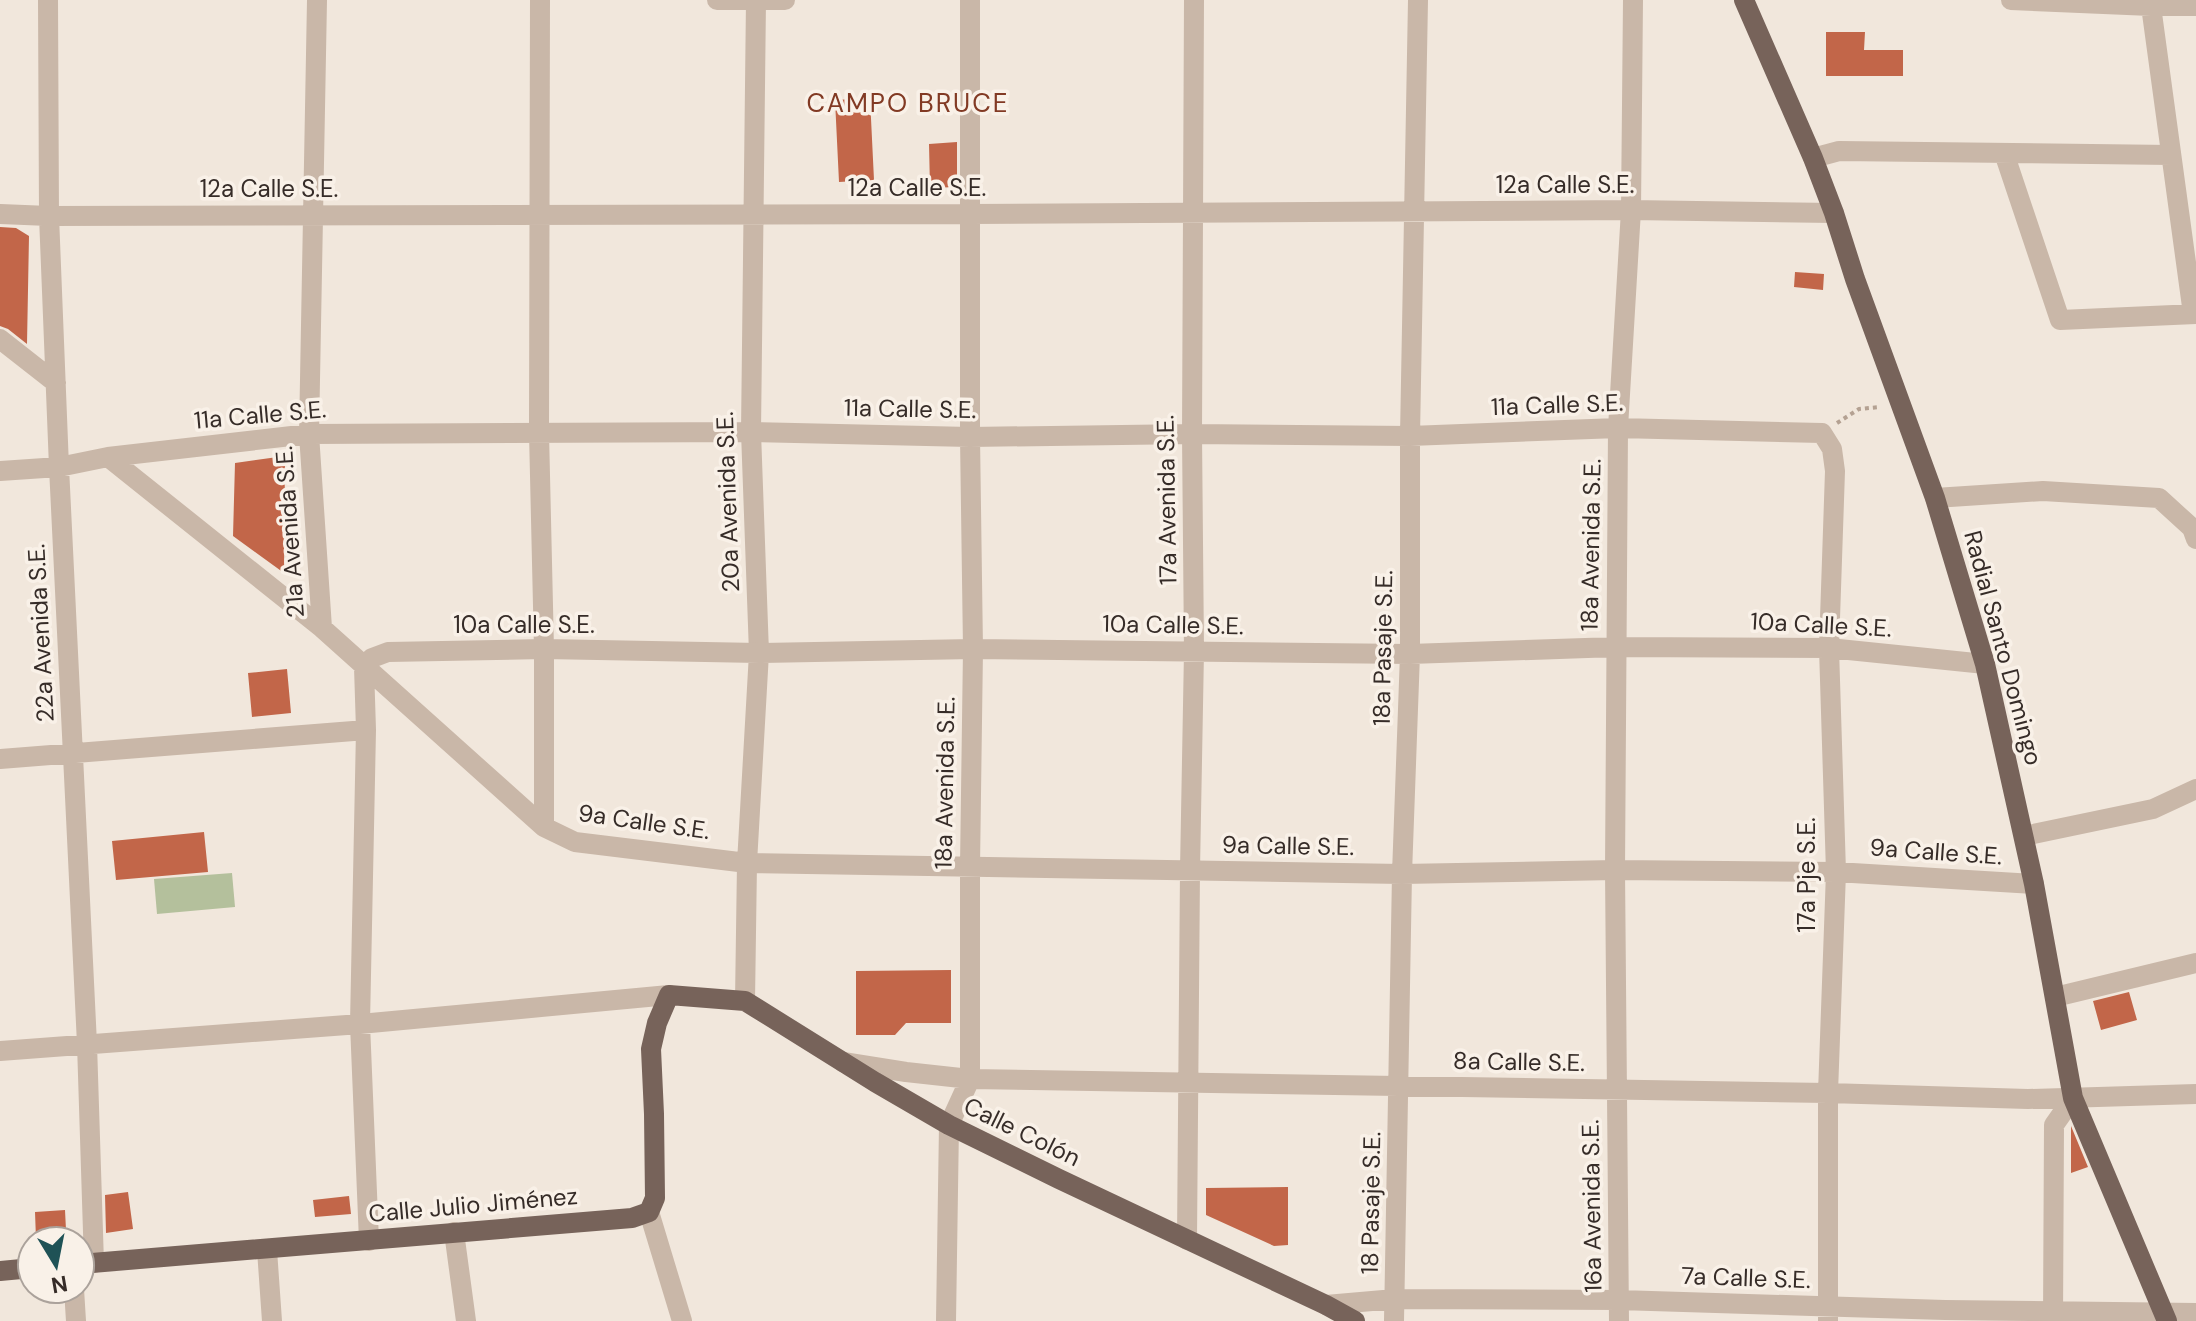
<svg xmlns="http://www.w3.org/2000/svg" width="2196" height="1321" font-family="'DM Sans',sans-serif">
<style>
.green{fill:#b4c09c}
.building{fill:#c26649}
.lines{fill:none;stroke-linecap:round;stroke-linejoin:round}
.path{stroke:#b4a192;stroke-width:4;stroke-dasharray:4 4;stroke-linecap:butt}
.minor{stroke:#c9b7a8;stroke-width:20}
.major{stroke:#77635a;stroke-width:20}
.labels{text-anchor:middle;stroke-width:7;stroke-linejoin:round;paint-order:stroke}
.street-label{font-size:24px;fill:#362c28;stroke:#f9f1e8}
.neighbourhood-label{font-size:26px;letter-spacing:2px;fill:#823a24;stroke:#f9f1e8}
</style>
<rect width="100%" height="100%" fill="#f1e7dc"/>
<path class="green" d="M232,873L235,907L157,914L154,879Z"/>
<path class="building" d="M1826,32H1865L1864,50H1903V76H1826Z
M870,98L874,180L839,182L835,100Z
M957,142V187L930,188L929,144Z
M0,227L16,228L29,236L27,344L8,329L0,326Z
M1795,272L1824,274L1823,290L1794,287Z
M285,456L284,573L233,536L235,463Z
M287,669L291,713L252,717L248,673Z
M204,832L208,872L116,880L112,841Z
M951,970V1023H906L895,1035H856V971Z
M2129,992L2137,1020L2101,1030L2093,1001Z
M2071,1126L2088,1167L2071,1173Z
M1288,1187V1245L1274,1246L1206,1215V1188Z
M128,1192L133,1229L106,1233L105,1195Z
M349,1196L351,1214L315,1217L313,1200Z
M65,1210L66,1230L61,1238L36,1239L35,1212Z"/>
<g class="lines">
<path class="path" d="M1837,423L1859,409L1880,407"/>
<path class="minor" d="M48,0L49,216L59,467L87,1044L94,1263
M317,0L309,434L322,628
M540,0L539,432L544,649V827
M717,0H785
M2011,0L2151,6H2196
M2151,6L2193,314
M2004,153L2060,320L2196,314
M1813,158L1839,151L2171,155
M0,214L49,216L970,214L1631,210L1834,213
M0,339L56,383
M108,457L322,628L544,827L575,842L747,863L1402,874L1615,870L1836,872L2034,884
M0,471L59,467L108,457L309,434L751,432L970,437L1192,434L1410,436L1618,428L1822,433L1832,449L1835,471L1829,648L1836,872L1828,1093V1321
M1935,498L2043,491L2159,498L2192,528L2196,539
M0,759L366,730
M2024,836L2153,809L2196,789
M2055,997L2196,963
M745,1001L747,863L759,653L751,432L756,0
M0,1051L360,1024L669,995
M843,1062L906,1072L970,1079L1828,1093L2028,1099L2196,1094
M649,1212L682,1321
M454,1232L466,1321
M1187,1240L1190,870L1194,651L1192,434L1194,0
M369,1241L360,1024L366,730L364,667L372,658L388,652L544,649L759,653L973,649L1410,654L1616,647L1829,648L1985,664
M267,1250L272,1321
M74,1289L76,1321
M1326,1305L1395,1299L1619,1300L1945,1310L2196,1313
M946,1321L949,1125L970,1079V866L973,649L970,437V0
M1394,1321L1402,874L1410,654V436L1418,0
M1619,1321L1615,870L1618,428L1631,210L1633,0
M2053,1321L2054,1125L2073,1098"/>
<path class="major" d="M1744,0L1813,158L1834,213L1855,279L1935,498L1985,664L2034,884L2073,1098L2167,1321
M80,1264L632,1218L649,1212L655,1198L654,1114L651,1049L657,1023L669,995L745,1001L875,1082L949,1125L1059,1179L1326,1305L1355,1321
M0,1271L32,1268"/>
</g>
<g class="labels">
<g class="street-label">
<text x="1565" y="193">12a Calle S.E.</text>
<text x="917" y="196">12a Calle S.E.</text>
<text x="269" y="197">12a Calle S.E.</text>
<text transform="translate(1557 405) rotate(-2)" y="8">11a Calle S.E.</text>
<text transform="translate(910 409) rotate(1)" y="8">11a Calle S.E.</text>
<text transform="translate(260 415) rotate(-5)" y="8">11a Calle S.E.</text>
<text transform="translate(1167 500) rotate(-91)" y="8">17a Avenida S.E.</text>
<text transform="translate(728 502) rotate(-92)" y="8">20a Avenida S.E.</text>
<text transform="translate(290 532) rotate(-94)" y="8">21a Avenida S.E.</text>
<text transform="translate(1591 545) rotate(-89)" y="8">18a Avenida S.E.</text>
<text x="524" y="633">10a Calle S.E.</text>
<text transform="translate(1173 625) rotate(1)" y="8">10a Calle S.E.</text>
<text transform="translate(1821 625) rotate(3)" y="8">10a Calle S.E.</text>
<text transform="translate(41 633) rotate(-93)" y="8">22a Avenida S.E.</text>
<text transform="translate(1383 648) rotate(-89)" y="8">18a Pasaje S.E.</text>
<text transform="translate(2003 648) rotate(75)" y="8">Radial Santo Domingo</text>
<text transform="translate(945 783) rotate(-89)" y="8">18a Avenida S.E.</text>
<text transform="translate(644 822) rotate(8)" y="8">9a Calle S.E.</text>
<text transform="translate(1288 846) rotate(1)" y="8">9a Calle S.E.</text>
<text transform="translate(1936 852) rotate(4)" y="8">9a Calle S.E.</text>
<text transform="translate(1807 875) rotate(-90)" y="8">17a Pje S.E.</text>
<text transform="translate(1519 1062) rotate(1)" y="8">8a Calle S.E.</text>
<text transform="translate(1022 1132) rotate(26)" y="8">Calle Colón</text>
<text transform="translate(1371 1203) rotate(-89)" y="8">18 Pasaje S.E.</text>
<text transform="translate(473 1205) rotate(-5)" y="8">Calle Julio Jiménez</text>
<text transform="translate(1592 1206) rotate(-91)" y="8">16a Avenida S.E.</text>
<text transform="translate(1746 1278) rotate(2)" y="8">7a Calle S.E.</text>
</g>
<g class="neighbourhood-label">
<text x="908" y="112">CAMPO BRUCE</text>
</g>
</g>
<g transform="translate(56 1265) rotate(170)"><circle r="38" fill="#f9f1e8" stroke="#aba29b" stroke-width="2"/>
<path d="M0-6L14 30L0 20L-14 30Z" fill="#1f5256"/>
<text y="-12" font-size="22" font-weight="bold" text-anchor="middle" fill="#362c28">N</text>
</g>
</svg>
